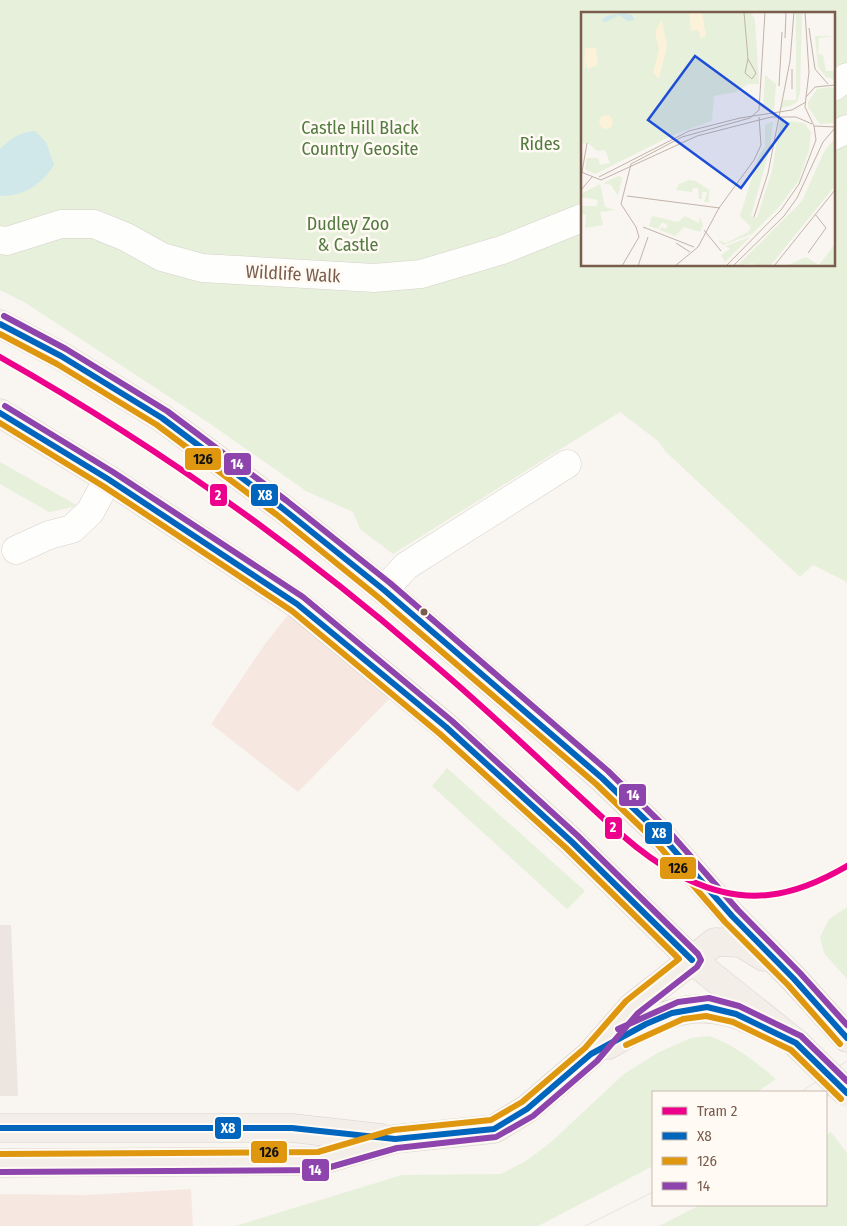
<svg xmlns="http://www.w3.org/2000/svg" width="847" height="1226" font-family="'Fira Sans Condensed',sans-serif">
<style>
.commercial{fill:#f6e8e1}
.industrial{fill:#ede5e0}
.green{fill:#e7f0db;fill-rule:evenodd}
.water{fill:#d0e8ea}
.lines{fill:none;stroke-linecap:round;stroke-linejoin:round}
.minor-casing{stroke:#d7d1cb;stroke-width:29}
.major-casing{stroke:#dad1cc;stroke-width:29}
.minor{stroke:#fefefd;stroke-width:28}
.major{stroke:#f3eee8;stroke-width:28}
.tram{stroke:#e6e3e7;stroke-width:1}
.major-bridge-casing{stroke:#dad1cc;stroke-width:29;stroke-linecap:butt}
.major-bridge{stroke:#f3eee8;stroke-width:28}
.bus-1-casing{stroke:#fffaf3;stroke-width:10}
.bus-2-casing{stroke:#fffaf3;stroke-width:10}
.bus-3-casing{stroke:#fffaf3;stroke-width:10}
.bus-1{stroke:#0065bd;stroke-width:6}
.bus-2{stroke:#de970f;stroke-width:6}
.bus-3{stroke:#8e44ad;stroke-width:6}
.tram-1-casing{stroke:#fffaf3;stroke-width:10}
.tram-1{stroke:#ec008c;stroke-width:6}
.bus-dot{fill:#7a5c4d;stroke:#fffaf3;stroke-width:2}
.labels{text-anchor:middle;stroke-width:5;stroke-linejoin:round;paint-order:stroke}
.park-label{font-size:18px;fill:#537a41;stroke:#fffaf3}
.street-label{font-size:18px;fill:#7a5c4d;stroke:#fffaf3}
.inset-road{fill:none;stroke:#c2b3aa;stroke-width:1}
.view{fill:#1d4ed8;fill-opacity:0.15;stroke:#1d4ed8;stroke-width:2.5}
.inset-edge{fill:none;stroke:#7a5c4d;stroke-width:2.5}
.line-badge{stroke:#fffaf3;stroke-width:2}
.badge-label{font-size:14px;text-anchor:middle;font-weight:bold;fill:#fff}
.pale-badge-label{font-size:14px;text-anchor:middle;font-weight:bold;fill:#111}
</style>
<rect width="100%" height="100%" fill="#f9f5f0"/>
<path class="commercial" d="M297,604L400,688L298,792L211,724L265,644Z
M191,1189L193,1226H0V1194L84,1195Z"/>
<path class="industrial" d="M0,925H11L18,1096H0Z"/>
<path class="green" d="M0,0H847V582L813,565L800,577L666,452L658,441L620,412L393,554L360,529L353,512L306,491L209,423L116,362L24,302L0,290ZM582,14H833V265H582Z
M0,462L78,506L49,512L0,484Z
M447,768L585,891L567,909L432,786Z
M847,907V979L824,953L820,937L829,919Z
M709,1036C735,1045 754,1061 776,1079L757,1092H653V1166L538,1226H235L402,1175L501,1174L526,1161L550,1143L624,1074L659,1052L691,1038Z
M831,1132L847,1153V1226H659L700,1205H826V1135Z"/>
<path class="water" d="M35,131L46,142L54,165C41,185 24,196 0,196V149C11,138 20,132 35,131Z"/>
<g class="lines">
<g class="minor-casing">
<path id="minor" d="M833,87L847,77
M833,136L847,129
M0,240L7,241L61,224H94L126,237L162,257L202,268L374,278L421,274L502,250L582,218
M16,550L49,535L72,529L90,512L108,479
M384,590L406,566L567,464"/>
</g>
<g class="major-casing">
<path id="major" d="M0,324L61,356L162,418L282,508L384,590L602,778L658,832L732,916L794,979L847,1038
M0,413L108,479L297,604L446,727L572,842L692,960L796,1043
M608,1045C667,1012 697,993 763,1026
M0,1128H292L381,1138
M0,1163L319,1161L395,1139L494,1129L527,1109L591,1054L632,1007L715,942L741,943L764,957"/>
</g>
<use href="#minor" class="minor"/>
<use href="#major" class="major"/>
<path class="tram" d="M801,1092L847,1061
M826,1097L847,1085
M585,1226L653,1192"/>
<g class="major-bridge-casing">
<path id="major-bridge" d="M796,1043L847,1093"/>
</g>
<use href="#major-bridge" class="major-bridge"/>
<g class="bus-1-casing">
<path id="bus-1" d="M0,324L61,356L162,418L282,508L384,590L602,778L658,832L732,916L794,979L847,1038
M0,413L108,479L297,604L446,727L572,842L692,960
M0,1128H292L395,1139L494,1129L527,1109L591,1054L646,1024L672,1013L707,1007L736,1014L796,1043L847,1093"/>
</g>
<g class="bus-2-casing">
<path id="bus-2" d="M0,334L57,364L157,425L277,515L378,597L596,784L652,838L725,922L788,985L840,1044
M0,423L103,486L292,611L440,734L566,848L679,959L626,1001L585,1048L522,1102L491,1120L393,1130L318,1152L0,1154
M626,1045L683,1019L706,1016L733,1022L791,1050L841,1099"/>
</g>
<g class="bus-3-casing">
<path id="bus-3" d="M4,316L66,349L167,411L287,501L390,583L608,771L664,826L738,910L800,973L847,1025
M618,1029L678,1002L709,998L739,1006L801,1036L847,1081
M0,1172L320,1170L397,1148L496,1137L533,1116L597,1061L638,1013L697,967L701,960L698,954L578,836L452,721L303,597L113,472L5,406"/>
</g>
<use href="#bus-1" class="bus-1"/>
<use href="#bus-2" class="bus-2"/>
<use href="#bus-3" class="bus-3"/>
<g class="tram-1-casing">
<path id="tram-1" d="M0,357C152,443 292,542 424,656C473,697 520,741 567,785C605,819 642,859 689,880C747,907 794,897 847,866"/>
</g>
<use href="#tram-1" class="tram-1"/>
</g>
<circle class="bus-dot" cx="424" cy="612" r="4.5"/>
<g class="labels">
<g class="park-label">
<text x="360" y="134">Castle Hill Black<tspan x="360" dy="21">Country Geosite</tspan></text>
<text x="540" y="150">Rides</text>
<text x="348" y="230">Dudley Zoo<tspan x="348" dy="21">&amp; Castle</tspan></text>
</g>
<g class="street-label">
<text transform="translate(293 274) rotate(3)" y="6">Wildlife Walk</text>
</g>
</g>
<g transform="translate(581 12)">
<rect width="254" height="254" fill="#f9f5f0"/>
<path d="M0,0H170L174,8L178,72H167L155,80L133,84L131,109L92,123L14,162L4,157L6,146H17L19,153L29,151L24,138L16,139L8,132L0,131ZM215,0H221L219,81L216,90L211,93L200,96L202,88H215ZM234,24H254L238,26L237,42L242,43L245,59H254V68L245,65L237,55ZM184,63L195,72L193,98L182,96ZM249,75L254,77V111L239,112L227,95V90L236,77ZM199,108L223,111L230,120L228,138L218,168L199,194L171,222L142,233L137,228L145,231L167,220L170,215L159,204L178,143L184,135V113L192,109L189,136L170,204L176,206L191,159ZM254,126V173L249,180L189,254H174L172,251L156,254L221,189L243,140ZM38,164L41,166L37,184L30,173L22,171ZM108,168L115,169L128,178V190H123L126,180H121V187H118L117,176H112L111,180L95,178L98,172ZM19,172L24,195L34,198L19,200L22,213L4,216L5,203L0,202V194H16L17,188L0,185V182ZM71,204L97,210L104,204L118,211L119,204L122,213L119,220L103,215L94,224L79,218L80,215L85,217L87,213L81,210L77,217L68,214ZM169,225L144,250L140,243L149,237L145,234ZM254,232V254L207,253L225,245L238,253Z" fill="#e7f0db"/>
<path d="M108,0H121L125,24L120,27L117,18L110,19ZM81,8L86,34L78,67L72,61L78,38L74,19ZM4,36H15L17,53L6,57V50L3,58ZM18 110a7 7 0 1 1 14 0a7 7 0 1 1-14 0Z" fill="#fbf2d9"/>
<path d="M43,1L51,3L53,8L47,9L38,3L25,10L20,9L25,4Z" fill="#d0e8ea"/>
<path class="inset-road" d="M163,0L167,47L164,61L171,67L175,61L167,47M224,0L228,60L225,85M228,16L234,57L247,72M204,26L205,0M211,57V77M254,73L234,75L225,85L224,95L233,114L254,115M198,74L201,20M0,160L20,168L116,124L190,105H215L231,112M1,160L6,131M18,165L108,119L159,106L211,98L225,90M0,178L11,165M46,184L139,196M173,205L187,161L209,49L213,0M62,215L113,235M123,218L140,239M95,231L109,240M227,241L245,216L234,202M41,254L58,225L55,215L40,192L50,152L101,125L169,106L178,98L184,0M57,254L67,225M94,254L117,235L138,196L173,148L180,133L178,105M145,254L200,198L218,172L235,128L233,114M152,254L203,204L216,186L242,130L254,116M193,254L254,178"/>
<path class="view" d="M114,44L207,112L160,176L67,108Z"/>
<rect width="254" height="254" class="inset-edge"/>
</g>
<g class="line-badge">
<rect x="184" y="447" width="38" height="24" rx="5" fill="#de970f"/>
<rect x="223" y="452" width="29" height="24" rx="5" fill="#8e44ad"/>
<rect x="250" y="483" width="29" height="24" rx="5" fill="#0065bd"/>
<rect x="209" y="483" width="19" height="24" rx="5" fill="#ec008c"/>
<rect x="618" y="783" width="29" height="24" rx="5" fill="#8e44ad"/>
<rect x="604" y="816" width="19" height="24" rx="5" fill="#ec008c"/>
<rect x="644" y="821" width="29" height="24" rx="5" fill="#0065bd"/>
<rect x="659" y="856" width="38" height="24" rx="5" fill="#de970f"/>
<rect x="214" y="1116" width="28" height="24" rx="5" fill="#0065bd"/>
<rect x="250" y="1140" width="38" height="24" rx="5" fill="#de970f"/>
<rect x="301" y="1158" width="29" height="24" rx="5" fill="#8e44ad"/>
</g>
<g class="badge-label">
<text x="237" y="469">14</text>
<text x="265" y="500">X8</text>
<text x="218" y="500">2</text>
<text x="633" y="800">14</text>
<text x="613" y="832">2</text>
<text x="659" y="838">X8</text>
<text x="228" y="1133">X8</text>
<text x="315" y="1175">14</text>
</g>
<g class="pale-badge-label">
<text x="203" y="464">126</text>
<text x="678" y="873">126</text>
<text x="269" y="1157">126</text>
</g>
<rect x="652" y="1091" width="175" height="115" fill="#fffaf3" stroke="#cabbb1"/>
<rect x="662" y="1107" width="25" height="8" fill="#ec008c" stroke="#cabbb1"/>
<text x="697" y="1116" font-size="15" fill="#7a5c4d">Tram 2</text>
<rect x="662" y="1132" width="25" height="8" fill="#0065bd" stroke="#cabbb1"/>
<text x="697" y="1141" font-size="15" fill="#7a5c4d">X8</text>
<rect x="662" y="1157" width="25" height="8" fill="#de970f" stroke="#cabbb1"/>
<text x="697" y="1166" font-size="15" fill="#7a5c4d">126</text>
<rect x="662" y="1182" width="25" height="8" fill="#8e44ad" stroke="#cabbb1"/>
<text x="697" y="1191" font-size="15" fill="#7a5c4d">14</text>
</svg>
